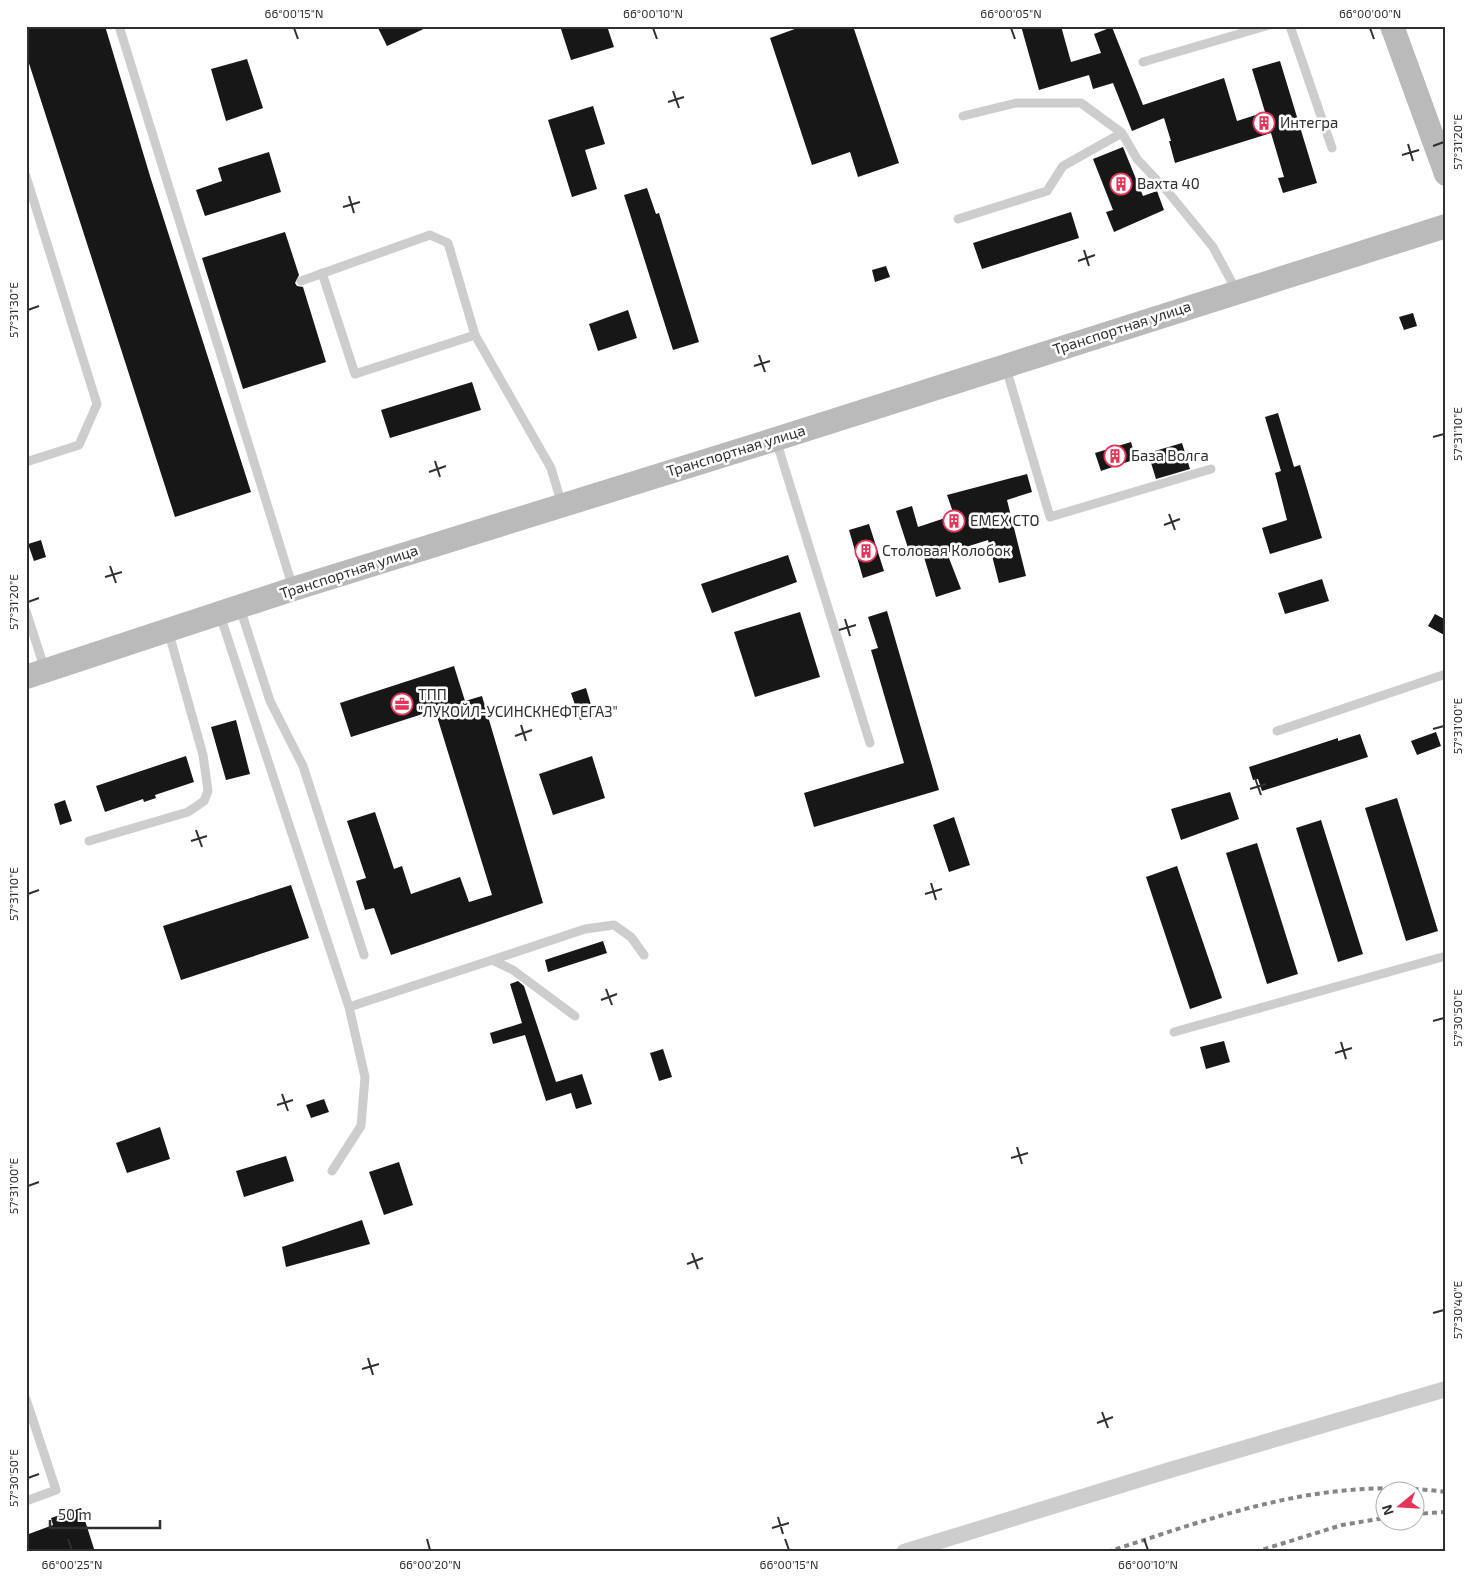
<svg xmlns="http://www.w3.org/2000/svg" width="1472" height="1578" font-family="'Exo 2',sans-serif">
<style>
.building{fill:#171717}
.lines{fill:none;stroke-linecap:round;stroke-linejoin:round}
.lane{stroke:#cdcdcd;stroke-width:9}
.street{stroke:#cdcdcd;stroke-width:16}
.secondary{stroke:#bababa;stroke-width:24}
.rail{stroke:#858585;stroke-width:4;stroke-dasharray:5 4;stroke-linecap:butt}
.ticks{fill:none;stroke:#303030;stroke-width:2}
.labels{text-anchor:middle;stroke-width:5;stroke-linejoin:round;paint-order:stroke}
.poi-label{font-size:15px;fill:#303030;stroke:#fff;text-anchor:start}
.street-label{font-size:15px;fill:#303030;stroke:#fff}
.neatline{fill:none;stroke:#303030;stroke-width:2}
.ticks-label{font-size:12px;text-anchor:middle;fill:#303030}
</style>
<rect width="100%" height="100%" fill="#fff"/>
<path class="building" d="M26,26H105L150,176L251,492L175,517L26,54Z
M377,26H430L387,46Z
M560,26H607L614,47L571,60Z
M803,26H853L899,163L858,177L850,152L812,165L770,38Z
M1021,26H1061L1071,62L1101,53L1094,34L1112,27L1143,105L1224,78L1237,121L1265,112L1252,69L1280,61L1317,183L1283,193L1278,178L1284,177L1271,133L1175,163L1169,141H1171L1164,118L1132,131L1113,83L1093,89L1089,75L1039,90Z
M247,59L263,108L226,121L211,69Z
M593,106L605,144L585,150L597,189L572,197L548,120Z
M1123,147L1143,196L1157,191L1164,210L1114,232L1106,212L1113,210L1093,159Z
M269,152L281,192L205,216L196,190L222,181L218,168Z
M647,188L656,214L659,213L699,342L673,350L624,195Z
M1071,212L1079,238L982,269L973,243Z
M285,232L299,275L295,283L297,286L303,287L326,362L243,389L202,258Z
M886,266L890,277L875,282L872,270Z
M628,310L637,338L598,351L589,324Z
M1413,313L1417,326L1404,330L1399,317Z
M472,382L481,410L390,438L381,410Z
M1278,413L1294,467L1300,465L1322,538L1270,554L1262,528L1287,520L1275,473L1281,471L1265,417Z
M1131,442L1136,459L1101,471L1095,453Z
M1182,443L1190,469L1156,479L1148,453Z
M1027,474L1032,492L1007,500L1026,576L999,583L988,540L947,553L961,589L936,597L921,547L909,551L896,511L912,506L918,527L954,515L947,495Z
M869,524L884,571L863,578L849,530Z
M41,540L46,557L34,561L28,544Z
M788,555L797,582L712,613L701,584Z
M1322,579L1329,601L1285,614L1278,593Z
M887,611L939,790L814,827L804,793L904,763L871,650L878,648L868,617Z
M800,612L820,677L755,697L734,632Z
M1435,614L1446,620V636L1428,626Z
M454,666L465,701L482,696L543,903L391,955L374,908L365,910L356,881L366,878L347,821L375,812L394,869L402,866L411,894L460,877L469,902L492,895L435,710L351,737L340,703Z
M586,688L594,715L580,720L571,693Z
M236,720L250,774L226,780L211,727Z
M1436,732L1441,746L1417,755L1411,741Z
M1360,734L1368,757L1262,791L1258,779L1253,780L1249,767L1338,738V741Z
M186,756L194,782L155,795L156,798L144,802L143,799L105,812L96,786Z
M592,756L605,798L553,815L539,774Z
M1230,792L1239,819L1181,840L1171,809Z
M1397,798L1438,931L1406,941L1365,808Z
M65,800L72,821L60,825L54,804Z
M954,817L970,865L949,872L933,825Z
M1321,820L1363,954L1338,962L1296,828Z
M1257,843L1298,974L1267,984L1226,853Z
M1177,866L1222,998L1190,1009L1146,877Z
M291,885L309,938L181,980L163,926Z
M603,941L607,953L548,972L545,960Z
M518,981L524,986L556,1082L582,1074L592,1104L576,1109L571,1093L546,1101L525,1035L493,1044L490,1033L522,1023L510,984Z
M1224,1041L1230,1062L1206,1069L1200,1047Z
M663,1049L672,1077L659,1081L650,1053Z
M324,1099L329,1112L311,1118L306,1105Z
M160,1127L170,1159L127,1173L116,1143Z
M286,1156L294,1181L244,1197L236,1171Z
M399,1162L413,1205L384,1215L369,1172Z
M362,1220L370,1244L286,1267L282,1247Z
M81,1508L95,1552H26V1535L53,1525L51,1518Z"/>
<g class="lines">
<path class="lane" d="M119,26L293,588
M1290,26L1332,148
M1143,62L1266,26
M963,116L1016,103H1081L1122,133L1137,159L1168,192L1213,247L1237,292
M26,176L97,404L79,445L26,462
M958,219L1047,191L1063,166L1122,133
M322,273L355,374L475,335
M301,281L430,235L448,243L475,335L551,468L562,505
M1006,368L1050,517L1211,469
M776,440L870,743
M240,608L270,701L303,766L364,955
M26,611L45,670
M220,615L349,1007L365,1077L361,1126L332,1171
M1277,731L1446,674
M89,841L188,812L204,801L208,791L203,755L168,630
M492,960L585,929L614,925L631,937L644,955
M349,1007L492,960L513,970L575,1016
M1174,1032L1446,956
M26,1399L56,1490L26,1501"/>
<path class="street" d="M904,1552L1170,1470L1446,1389"/>
<path class="secondary" d="M1392,26L1446,174
M26,677L293,589L776,439L1446,226"/>
<path class="rail" d="M1414,1514L1446,1512
M1107,1552C1222,1515 1322,1476 1446,1492
M1255,1552L1342,1525L1384,1518"/>
</g>
<path class="ticks" d="M294,28L298,39M653,28L657,39M1011,28L1015,39M1370,28L1374,39M673,91L679,108M668,102L684,97M1408,144L1413,161M1433,146L1444,142M1402,155L1419,150M349,196L354,213M343,207L360,202M1084,250L1089,266M1078,261L1095,255M28,310L39,306M759,355L765,372M754,366L770,361M1433,437L1444,434M435,461L440,477M429,472L446,466M1169,514L1175,530M1164,525L1180,519M110,566L116,583M105,577L122,572M28,602L39,598M845,619L850,636M839,630L856,625M521,725L526,741M1433,729L1444,726M515,736L532,730M1255,778L1261,795M1250,789L1266,784M196,830L202,847M191,841L207,836M931,883L936,900M28,894L39,890M925,894L942,889M606,989L612,1005M601,1000L617,994M1433,1021L1444,1018M1341,1042L1346,1059M1335,1053L1352,1048M282,1094L288,1111M277,1105L293,1100M1017,1147L1022,1164M1011,1158L1028,1153M28,1186L39,1182M692,1253L698,1269M687,1264L703,1258M1433,1313L1444,1310M368,1358L373,1375M362,1369L379,1364M1102,1412L1108,1428M1097,1423L1113,1417M28,1478L39,1474M778,1517L783,1534M772,1528L789,1523M68,1539L72,1550M427,1539L430,1550M785,1539L789,1550M1144,1539L1148,1550"/>
<defs>
<g id="building-ring" transform="scale(1.125)"><circle r="9.5" fill="#fff" stroke="#e53458" stroke-width="1.5"/><path d="M-4-6H4V6H1V3H-1V6H-4ZM-2.5-4.3h1.7v1.8h-1.7ZM.8-4.3h1.7v1.8H.8ZM-2.5-1h1.7V.8h-1.7ZM.8-1h1.7V.8H.8Z" fill="#e53458"/></g>
<g id="office-ring" transform="scale(1.125)"><circle r="9.5" fill="#fff" stroke="#e53458" stroke-width="1.5"/><path d="M-6-3h4V-5.5h4V-3h4V5H-6ZM-1-4.5V-3h2v-1.5ZM-6 0V1H6V0Z" fill="#e53458"/></g>
</defs>
<g fill-rule="evenodd">
<use href="#building-ring" x="1264" y="123"/>
<use href="#building-ring" x="1121" y="184"/>
<use href="#building-ring" x="1115" y="456"/>
<use href="#building-ring" x="954" y="521"/>
<use href="#building-ring" x="866" y="551"/>
<use href="#office-ring" x="402" y="704"/>
</g>
<g class="labels">
<g class="poi-label">
<text x="1280" y="128">Интегра</text>
<text x="1137" y="189">Вахта 40</text>
<text x="1131" y="461">База Волга</text>
<text x="970" y="526">EMEX СТО</text>
<text x="882" y="556">Столовая Колобок</text>
<text x="418" y="700">ТПП<tspan x="418" dy="17">"ЛУКОЙЛ-УСИНСКНЕФТЕГАЗ"</tspan></text>
</g>
<g class="street-label">
<text transform="translate(1122 328) rotate(-18)" y="5">Транспортная улица</text>
<text transform="translate(736 451) rotate(-17)" y="5">Транспортная улица</text>
<text transform="translate(349 572) rotate(-18)" y="5">Транспортная улица</text>
</g>
</g>
<rect width="1472" height="1578" fill="none" stroke="#ffffff" stroke-width="55"/>
<g transform="translate(1400 1506) rotate(252)"><circle r="24" fill="#ffffff" stroke="#acacac"/>
<path d="M0-4L9 19L0 12L-9 19Z" fill="#e53458"/>
<text y="-8" font-size="14" font-weight="bold" text-anchor="middle" fill="#303030">N</text>
</g>
<path d="M50 1520v8h110v-8" fill="none" stroke="#303030" stroke-width="2.5"/>
<text x="58" y="1520" font-size="15" fill="#303030" stroke="#ffffff" stroke-width="4" paint-order="stroke">50 m</text>
<rect x="28" y="28" width="1416" height="1522" class="neatline"/>
<g class="ticks-label">
<text x="294" y="18">66°00'15"N</text>
<text x="653" y="18">66°00'10"N</text>
<text x="1011" y="18">66°00'05"N</text>
<text x="1370" y="18">66°00'00"N</text>
<text transform="translate(1458 142) rotate(-90)" y="4">57°31'20"E</text>
<text transform="translate(14 310) rotate(-90)" y="4">57°31'30"E</text>
<text transform="translate(1458 434) rotate(-90)" y="4">57°31'10"E</text>
<text transform="translate(14 602) rotate(-90)" y="4">57°31'20"E</text>
<text transform="translate(1458 726) rotate(-90)" y="4">57°31'00"E</text>
<text transform="translate(14 894) rotate(-90)" y="4">57°31'10"E</text>
<text transform="translate(1458 1018) rotate(-90)" y="4">57°30'50"E</text>
<text transform="translate(14 1186) rotate(-90)" y="4">57°31'00"E</text>
<text transform="translate(1458 1310) rotate(-90)" y="4">57°30'40"E</text>
<text transform="translate(14 1478) rotate(-90)" y="4">57°30'50"E</text>
<text x="72" y="1569">66°00'25"N</text>
<text x="430" y="1569">66°00'20"N</text>
<text x="789" y="1569">66°00'15"N</text>
<text x="1148" y="1569">66°00'10"N</text>
</g>
</svg>
